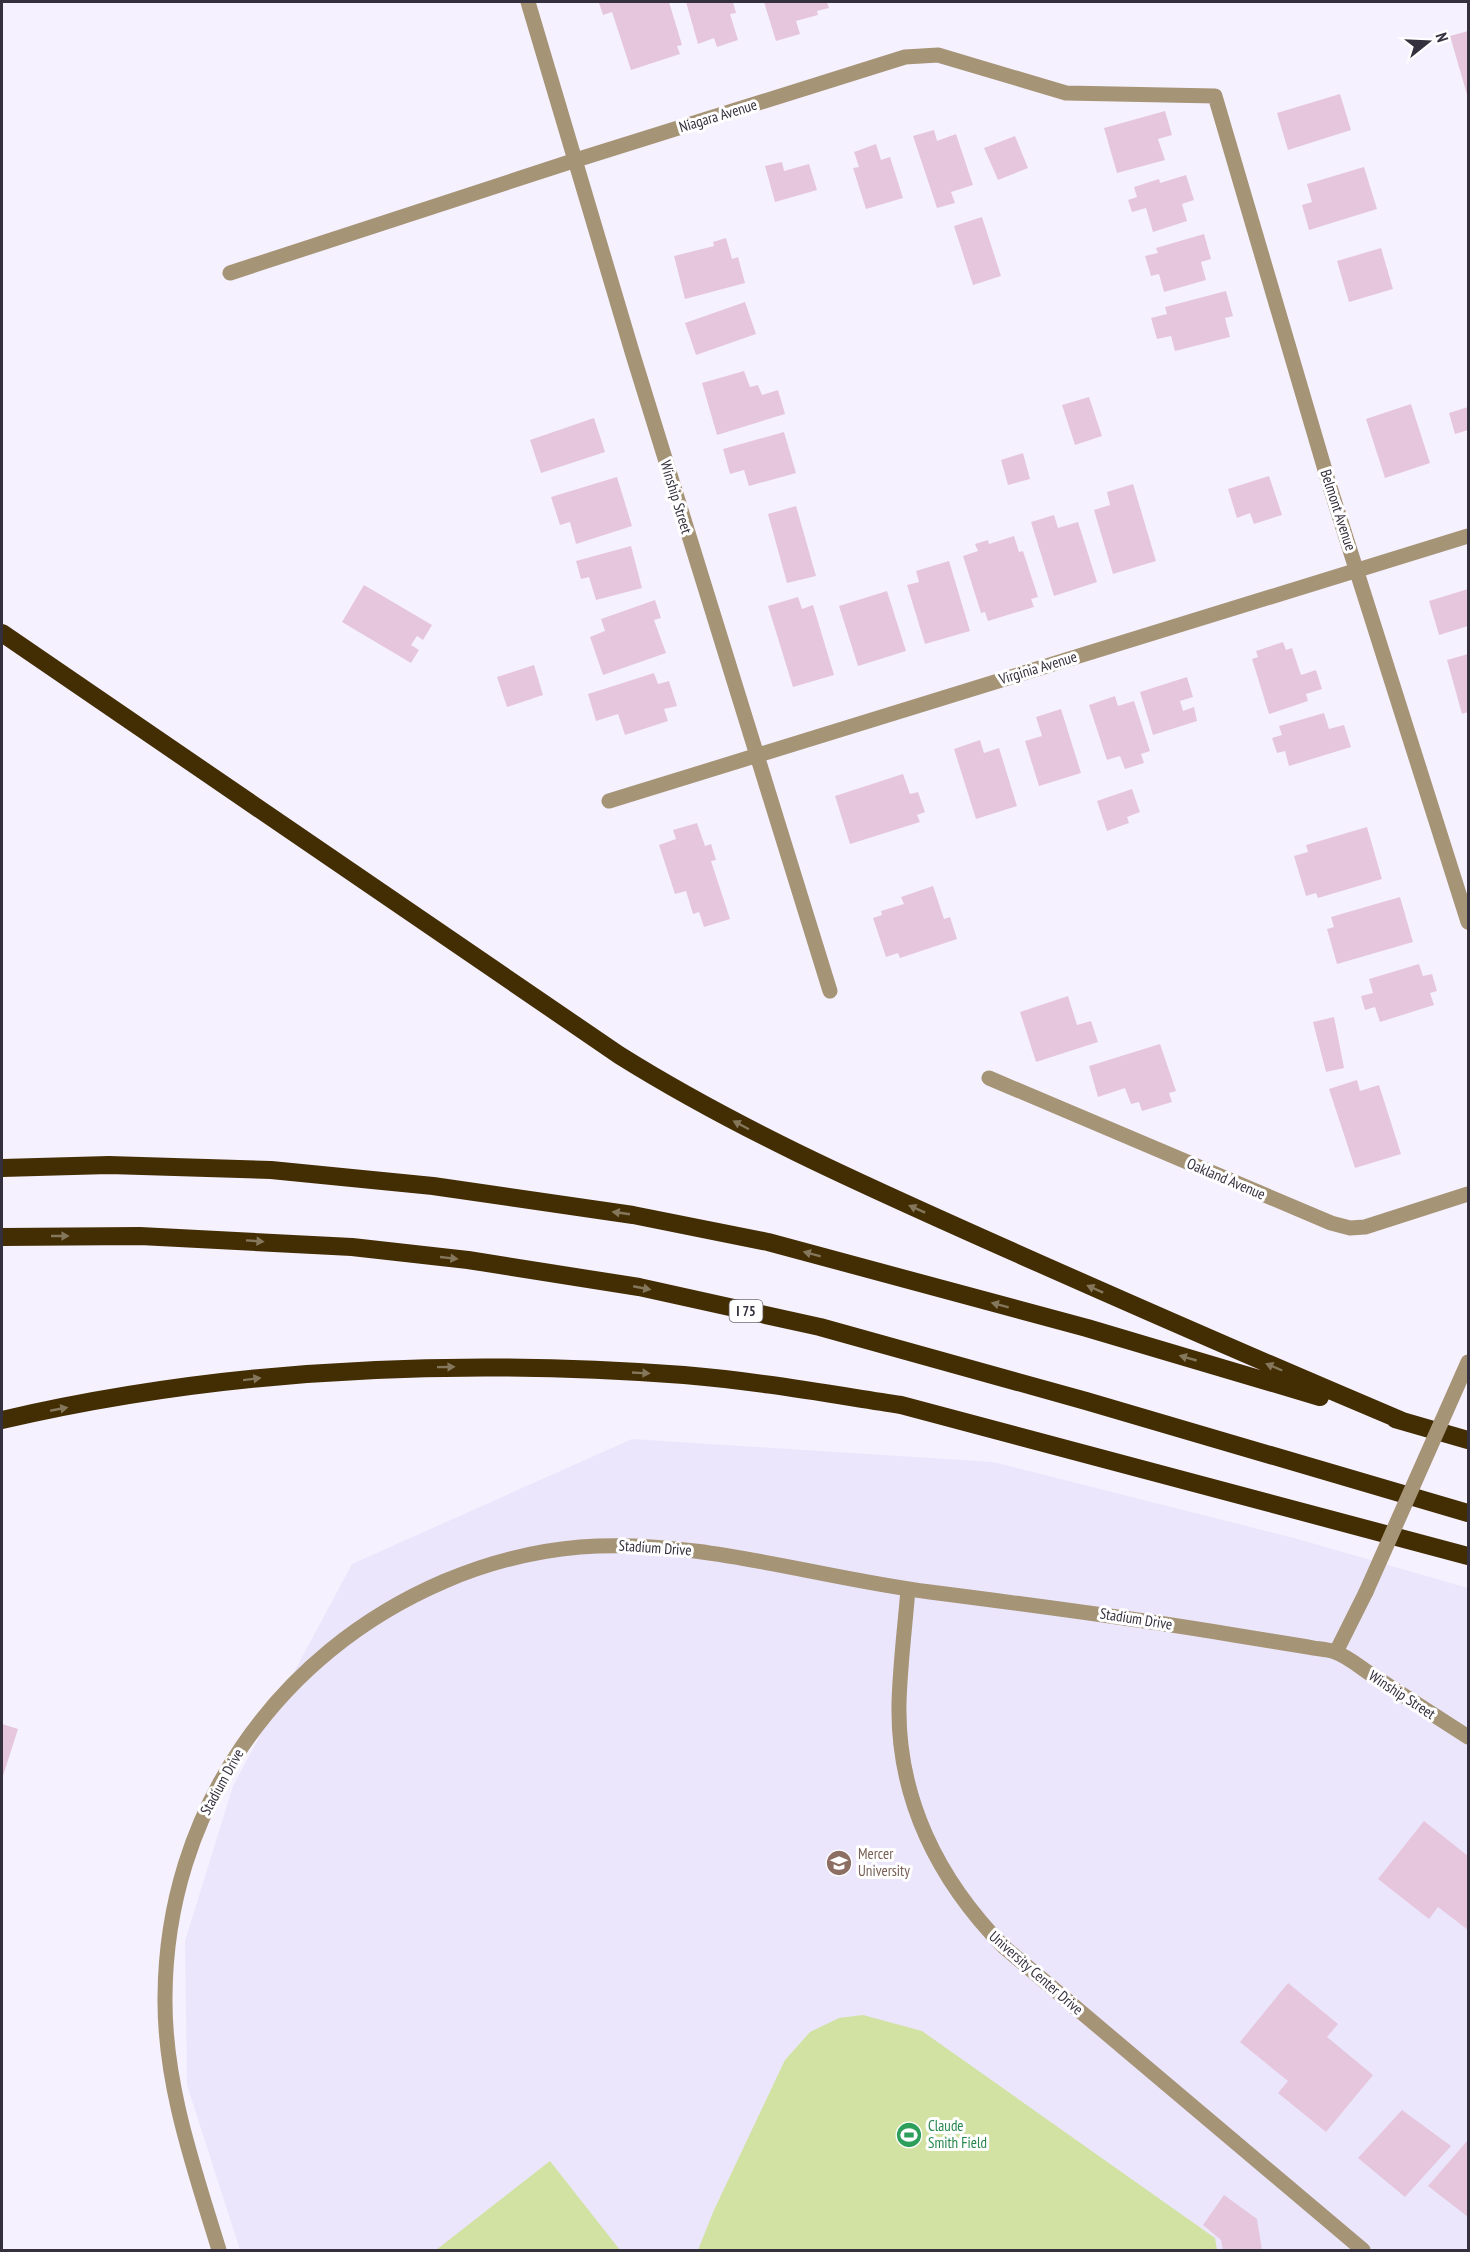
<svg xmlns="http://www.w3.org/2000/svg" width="1470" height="2252" font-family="'PT Sans Narrow',sans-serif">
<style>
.education{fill:#ebe6fc}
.green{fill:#d2e2a2}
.building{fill:#e6c6dd}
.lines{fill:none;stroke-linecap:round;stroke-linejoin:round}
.minor{stroke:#a69476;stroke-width:15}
.highway{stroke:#432e04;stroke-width:18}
.minor-bridge{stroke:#a69476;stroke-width:15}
.oneway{fill:#85775c}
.labels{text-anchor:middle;stroke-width:6;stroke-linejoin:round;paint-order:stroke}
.shield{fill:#fff;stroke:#726e77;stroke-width:1.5}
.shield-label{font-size:14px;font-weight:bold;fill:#35303d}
.street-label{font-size:15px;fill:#35303d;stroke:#fff}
.education-label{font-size:15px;fill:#785e54;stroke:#fff;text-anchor:start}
.leisure-label{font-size:15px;fill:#27864d;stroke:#fff;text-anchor:start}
</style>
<rect width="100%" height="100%" fill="#f6f1ff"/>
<path class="education" d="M632,1439L993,1462L1294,1538L1468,1588V2250H240L187,2085L185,1941L233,1786L352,1564Z"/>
<path class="green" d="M863,2015L922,2031L1215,2238L1217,2250H698L714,2210L785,2060L810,2032L839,2018Z
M550,2161L620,2250H436Z"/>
<path class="building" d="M604,2H669L682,45L677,46L680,54L631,70L612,12L603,15L599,3Z
M686,2H733L736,13L730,14L738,40L717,47L714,38L698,44Z
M764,2H827L829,8L817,11L818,15L796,21L800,34L776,41Z
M1468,31V98L1450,36Z
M1340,94L1351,130L1288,150L1277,113Z
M1165,111L1172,135L1158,139L1165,160L1117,173L1104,128Z
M934,130L937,141L956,134L973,185L951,192L955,203L937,208L913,136Z
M1015,136L1028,168L998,180L984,148Z
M876,144L881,160L890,157L903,198L866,209L853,168L859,167L854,152Z
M782,162L784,171L809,164L817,190L775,202L765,166Z
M1364,167L1377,209L1309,230L1302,205L1312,202L1307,184Z
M1186,175L1194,200L1182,204L1187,221L1153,232L1146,208L1132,212L1128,200L1137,197L1134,187L1159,179L1160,183Z
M982,217L1001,276L973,285L954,226Z
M1204,234L1211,259L1201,262L1206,280L1164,292L1159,274L1151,276L1145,256L1158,253L1156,248Z
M726,238L732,259L738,257L745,283L685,299L674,256L714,246L713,242Z
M1381,248L1393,289L1349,302L1337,261Z
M1226,291L1233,316L1225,318L1230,337L1175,351L1171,336L1157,339L1151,318L1167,314L1165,307Z
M745,302L756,334L696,355L685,323Z
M744,371L750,387L758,385L762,395L778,390L785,414L717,435L702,383Z
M1089,397L1102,436L1075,445L1062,405Z
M1411,404L1430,463L1385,478L1366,419Z
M1468,407V430L1455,434L1449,413Z
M594,418L605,452L541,473L530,440Z
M784,432L796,473L749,486L744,470L730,474L723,449Z
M1023,453L1030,479L1008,485L1001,460Z
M1269,476L1282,515L1254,524L1250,513L1237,518L1228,489Z
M617,477L632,526L576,544L570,522L560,525L551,497Z
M1133,484L1156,561L1113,574L1094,510L1110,505L1107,492Z
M796,506L816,576L787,583L768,514Z
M1054,515L1058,528L1078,522L1097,582L1054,596L1031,522Z
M1014,536L1019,552L1023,551L1038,597L1031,599L1034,607L988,621L985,612L981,613L963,556L978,551L975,544L988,540L989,544Z
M631,546L642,588L596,600L589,577L581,579L576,561Z
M949,561L970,631L925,644L907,585L919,582L916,571Z
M364,585L432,625L423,640L417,636L411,645L419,650L411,663L342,622Z
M1468,589V626L1439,635L1429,601Z
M887,591L906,651L858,666L839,606Z
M798,597L802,609L813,605L834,675L793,687L768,606Z
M655,600L661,618L654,620L666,653L603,675L590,637L605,631L601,619Z
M1283,642L1286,650L1292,648L1301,675L1316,670L1322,689L1306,694L1308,701L1269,714L1252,659L1258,657L1256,651Z
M1468,654V712L1462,714L1447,660Z
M534,665L543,695L507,707L497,677Z
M654,673L658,684L669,681L677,706L664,709L668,721L625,735L618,714L596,721L588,694Z
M1187,677L1193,697L1180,701L1183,711L1194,707L1197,721L1153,735L1140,692Z
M1115,696L1118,706L1134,701L1150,751L1141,754L1144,763L1125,769L1120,756L1107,760L1089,705Z
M1061,709L1081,773L1039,786L1025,741L1042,736L1036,717Z
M1324,713L1329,729L1344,725L1351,747L1289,766L1285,751L1277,753L1272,738L1282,735L1279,726Z
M980,740L984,753L999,748L1017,806L976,819L954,749Z
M903,774L910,794L918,792L925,812L917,815L920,822L850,844L835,796Z
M1132,789L1140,812L1127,817L1129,823L1107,831L1097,801Z
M697,823L705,846L711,844L716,860L711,861L730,919L704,927L699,912L693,914L686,891L675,894L659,845L676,839L673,830Z
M1367,827L1382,879L1318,898L1316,893L1306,896L1294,856L1308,852L1306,845Z
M933,886L944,919L950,917L957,939L900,958L898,953L886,957L873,918L882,915L881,911L904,904L901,897Z
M1400,897L1413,942L1337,964L1327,929L1334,927L1331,917Z
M1419,964L1423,976L1432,974L1437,991L1430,993L1434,1005L1380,1022L1375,1007L1365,1010L1361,996L1373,993L1369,979Z
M1068,996L1077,1025L1091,1021L1098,1042L1036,1062L1020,1012Z
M1334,1017L1344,1068L1326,1072L1313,1022Z
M1160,1044L1176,1091L1169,1093L1172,1102L1142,1111L1139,1102L1131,1104L1125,1088L1098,1097L1089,1066Z
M1357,1080L1360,1091L1379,1085L1401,1154L1355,1168L1329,1089Z
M2,1724L18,1729L2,1779Z
M1424,1821L1468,1856V1930L1438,1907L1429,1919L1378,1879Z
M1288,1983L1338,2024L1327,2037L1373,2075L1326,2132L1278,2093L1288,2081L1240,2042Z
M1402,2110L1451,2146L1405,2197L1358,2158Z
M1468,2140V2217L1428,2186Z
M1224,2195L1257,2219L1262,2250H1223L1221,2240L1203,2225Z"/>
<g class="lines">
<path class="minor" d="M528,2L633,355L830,991
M230,273L576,160L905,57L938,55L1066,93L1215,96L1330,487L1468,922
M609,801L1468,536
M989,1078L1331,1223L1350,1228L1365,1227L1468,1194
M908,1589C905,1627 900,1665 899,1703C897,1798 938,1880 1004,1947L1363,2250
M1336,1652L1366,1592
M219,2250C194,2168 164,2084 165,1997C166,1812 276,1653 445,1581C487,1563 534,1551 580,1547C698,1538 813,1577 930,1592C1032,1605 1133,1618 1234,1635C1259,1639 1283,1643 1308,1647C1316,1649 1327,1649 1335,1652C1349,1657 1362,1669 1375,1677C1406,1697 1437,1717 1468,1737"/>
<path class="highway" d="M2,633L619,1055C734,1127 857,1182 980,1237C1121,1300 1263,1362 1405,1422
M2,1168L109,1165L271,1170L433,1186L633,1215L768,1242L1087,1328L1320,1397
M2,1237L140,1236L352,1247L468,1260L639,1287L820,1327L1086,1401L1468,1513
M1395,1419L1468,1440
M2,1420C225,1368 456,1358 684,1375C757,1381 829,1394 901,1405L1468,1556"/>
<path class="minor-bridge" d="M1366,1592L1468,1362"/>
</g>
<defs><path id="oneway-solid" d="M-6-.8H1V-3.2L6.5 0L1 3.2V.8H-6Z" transform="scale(1.5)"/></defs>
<g class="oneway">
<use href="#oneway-solid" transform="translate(741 1125) rotate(-152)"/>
<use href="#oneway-solid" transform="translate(917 1209) rotate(-156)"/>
<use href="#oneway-solid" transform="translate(621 1213) rotate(-172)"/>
<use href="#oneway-solid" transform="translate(60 1236)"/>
<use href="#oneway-solid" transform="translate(255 1241) rotate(4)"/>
<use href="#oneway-solid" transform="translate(812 1254) rotate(-165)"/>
<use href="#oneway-solid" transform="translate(449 1258) rotate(6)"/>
<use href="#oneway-solid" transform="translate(642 1288) rotate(11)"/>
<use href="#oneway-solid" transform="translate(1095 1289) rotate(-156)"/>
<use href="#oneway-solid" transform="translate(1000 1305) rotate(-165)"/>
<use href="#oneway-solid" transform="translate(1188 1358) rotate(-164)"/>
<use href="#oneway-solid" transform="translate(446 1367) rotate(-1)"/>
<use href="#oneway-solid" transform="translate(1274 1367) rotate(-157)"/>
<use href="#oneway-solid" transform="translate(641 1373) rotate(3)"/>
<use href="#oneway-solid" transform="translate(252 1379) rotate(-7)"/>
<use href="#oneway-solid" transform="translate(59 1409) rotate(-11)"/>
</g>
<defs>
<g id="university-disc" transform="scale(1.35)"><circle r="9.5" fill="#8d6e63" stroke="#fff"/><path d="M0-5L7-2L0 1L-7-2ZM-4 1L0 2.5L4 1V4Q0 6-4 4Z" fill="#fff"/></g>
<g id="stadium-disc" transform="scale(1.35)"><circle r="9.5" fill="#2e9e5b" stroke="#fff"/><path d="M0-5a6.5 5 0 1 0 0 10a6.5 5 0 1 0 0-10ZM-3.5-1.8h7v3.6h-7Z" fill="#fff"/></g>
</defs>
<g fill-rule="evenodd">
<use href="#university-disc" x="839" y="1863"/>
<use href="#stadium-disc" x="909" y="2135"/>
</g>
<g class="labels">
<rect class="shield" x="729.5" y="1300" width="33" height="22" rx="4.5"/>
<g class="shield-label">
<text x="746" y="1316">I 75</text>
</g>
<g class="street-label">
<text transform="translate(718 116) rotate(-17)" y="5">Niagara Avenue</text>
<text transform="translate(676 497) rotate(73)" y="5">Winship Street</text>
<text transform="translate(1338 510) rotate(72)" y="5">Belmont Avenue</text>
<text transform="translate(1038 668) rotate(-17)" y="5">Virginia Avenue</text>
<text transform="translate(1226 1179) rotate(23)" y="5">Oakland Avenue</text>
<text transform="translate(655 1548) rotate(4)" y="5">Stadium Drive</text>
<text transform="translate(1136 1619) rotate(9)" y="5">Stadium Drive</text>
<text transform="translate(1402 1695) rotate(33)" y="5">Winship Street</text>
<text transform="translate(222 1782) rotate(-61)" y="5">Stadium Drive</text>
<text transform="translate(1036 1973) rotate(41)" y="5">University Center Drive</text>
</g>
<g class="education-label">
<text x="858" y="1859">Mercer<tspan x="858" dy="17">University</tspan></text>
</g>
<g class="leisure-label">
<text x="928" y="2131">Claude<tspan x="928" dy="17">Smith Field</tspan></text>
</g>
</g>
<rect width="1470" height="2252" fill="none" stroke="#35303d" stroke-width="6"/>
<g transform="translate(1428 42) rotate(72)" stroke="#ffffff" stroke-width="4.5" paint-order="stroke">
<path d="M0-4.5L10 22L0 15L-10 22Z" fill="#35303d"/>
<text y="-9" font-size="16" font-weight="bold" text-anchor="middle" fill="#35303d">N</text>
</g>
</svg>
